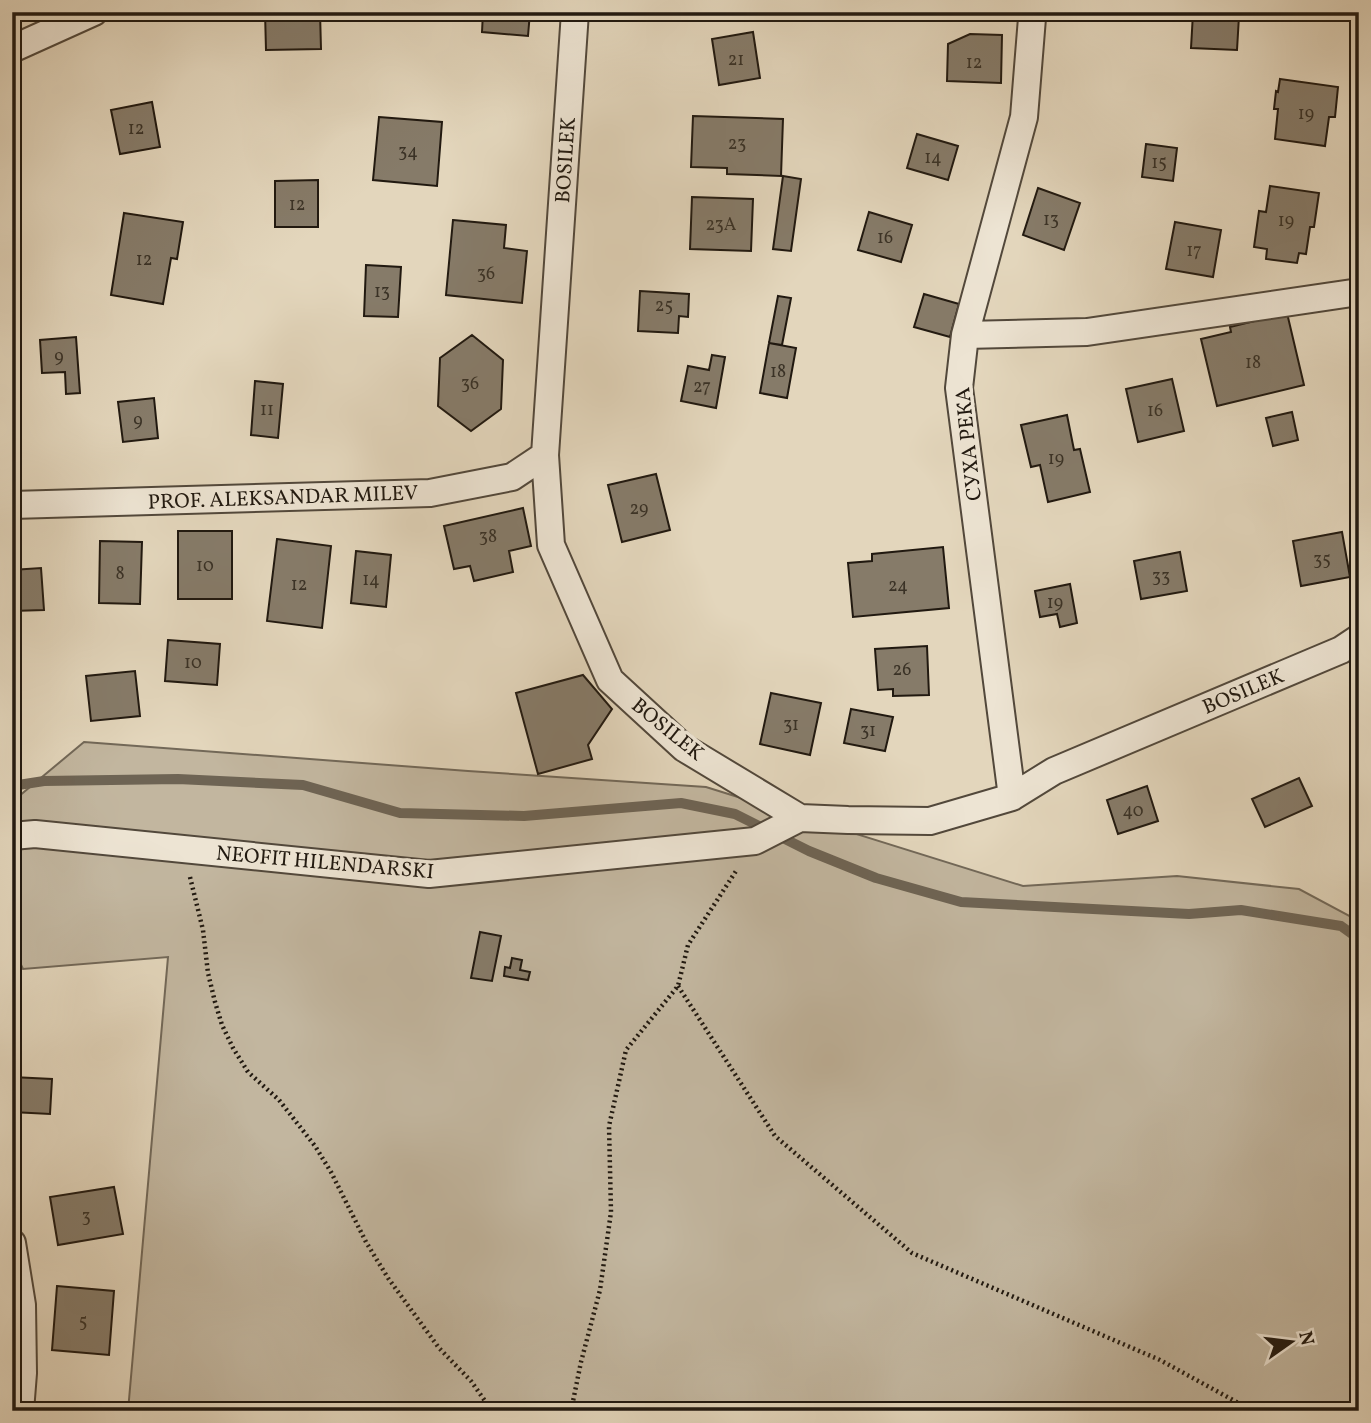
<svg xmlns="http://www.w3.org/2000/svg" width="1371" height="1423" font-family="Vollkorn,serif">
<style>
.green{fill:#c2b69f;stroke:#726858;stroke-width:2}
.lines{fill:none;stroke-linecap:round;stroke-linejoin:round}
.stream{stroke:#6e6454;stroke-width:10}
.building{fill:#867b69;stroke:#211910;stroke-width:2}
.street-casing{stroke:#52483b;stroke-width:30}
.path{stroke:#211910;stroke-width:4.5;stroke-dasharray:2 3.5;stroke-linecap:butt}
.street{stroke:#ede4d3;stroke-width:26}
.labels{text-anchor:middle;stroke-width:7;stroke-linejoin:round;paint-order:stroke}
.number-label{font-size:18px;fill:#3a3226}
.street-label{font-size:21px;fill:#211910;stroke:#ede4d3}
</style>
<rect width="100%" height="100%" fill="#e3d6bc"/>
<filter id="stains"><feTurbulence type="fractalNoise" baseFrequency=".00286" numOctaves="4"/><feColorMatrix values="0 0 0 0 .2 0 0 0 0 .09 0 0 0 0 .02 0 0 0 .5 -.17"/></filter>
<radialGradient id="worn" r=".72"><stop offset=".6" stop-color="#630" stop-opacity="0"/><stop offset="1" stop-color="#630" stop-opacity=".3"/></radialGradient>
<path class="green" d="M84,742L468,771L706,787L1023,886L1177,876L1299,889L1359,921V1411H128L168,957L23,969L12,946V802Z"/>
<g class="lines">
<path class="stream" d="M12,786L44,781L178,779L303,785L400,813L524,816L681,803L735,814L809,851L876,878L961,902L1189,914L1241,910L1341,926L1359,939"/>
</g>
<path class="building" d="M265,12H320L321,49L266,50Z
M483,12H530L528,36L482,32Z
M811,12H837V16L812,20Z
M1193,13L1239,16L1237,50L1191,48Z
M753,32L760,78L719,85L712,39Z
M970,34L1002,35L1001,83L947,81L948,44Z
M1280,79L1338,87L1335,117H1329L1325,146L1275,139L1278,109H1274L1276,91L1278,92Z
M152,102L160,147L120,154L111,110Z
M693,116L783,119L781,176L727,174V168L691,167Z
M379,117L442,122L437,186L373,180Z
M917,134L958,146L948,180L907,168Z
M1146,144L1177,148L1173,181L1142,177Z
M783,176L801,179L791,251L773,249Z
M318,180V227H275V181Z
M1270,186L1319,193L1314,227H1310L1306,254L1299,253L1297,263L1266,259L1267,249L1254,247L1259,211L1266,212Z
M1038,188L1080,203L1064,250L1023,235Z
M692,197L753,199L751,251L690,249Z
M869,212L912,225L901,262L858,250Z
M124,213L183,222L177,259L171,258L163,304L111,295Z
M453,220L506,225L504,248L527,251L522,303L446,295Z
M1175,222L1221,230L1213,277L1166,269Z
M366,265L401,267L398,317L364,316Z
M640,291L689,294L688,317L679,316L678,333L638,331Z
M924,294L959,304L950,337L914,327Z
M778,296L791,298L782,345L769,343Z
M12,310H17L13,358H12Z
M1287,313L1304,385L1217,406L1201,339L1231,332L1230,327Z
M472,335L503,360L501,409L471,431L438,406L440,358Z
M76,337L80,393L66,394L65,372L42,373L40,340Z
M769,343L796,348L787,398L760,393Z
M712,355L725,357L716,408L681,401L688,366L709,370Z
M1172,379L1184,431L1138,442L1126,389Z
M255,381L283,384L278,438L251,435Z
M154,398L158,438L123,442L118,402Z
M1292,412L1298,440L1273,446L1266,418Z
M1067,415L1074,450L1080,449L1090,492L1048,502L1040,465L1031,467L1021,425Z
M656,474L670,530L622,542L608,485Z
M523,508L531,546L509,551L513,572L474,581L470,566L454,569L444,526Z
M178,531H232V599H178Z
M1342,532L1350,577L1301,586L1293,541Z
M277,539L331,546L322,628L267,621Z
M100,541L142,542L140,604L99,603Z
M943,547L949,608L853,617L848,563L872,561V554Z
M356,551L391,555L386,607L351,603Z
M1180,552L1187,591L1141,599L1134,561Z
M41,568L44,610L12,611V570Z
M1070,584L1077,623L1060,627L1057,614L1040,617L1035,591Z
M168,640L220,644L217,685L165,681Z
M927,646L929,695L893,696V689L878,690L875,649Z
M135,671L140,716L91,721L86,676Z
M583,675L612,709L588,745L592,759L538,774L516,693Z
M771,693L821,703L810,755L760,744Z
M851,709L893,717L885,751L844,743Z
M1299,778L1312,806L1265,827L1252,799Z
M1147,786L1158,821L1118,834L1107,800Z
M480,932L501,936L492,981L471,978Z
M512,958L522,960L520,970L530,972L528,980L504,976L505,967L510,968Z
M12,1077L52,1079L50,1114L12,1112Z
M114,1187L123,1234L58,1245L50,1197Z
M57,1286L114,1291L109,1355L52,1350Z"/>
<g class="lines">
<g class="street-casing">
<path id="street" d="M575,12L545,455L551,545L610,680L684,748L800,818L848,820L930,821L1012,797L1054,771L1341,650L1359,638
M12,49L94,12
M965,335L1087,332L1359,292
M12,505L430,493L512,477L545,455
M1012,797L959,388L965,335L1024,117L1032,18L1031,12
M12,836L35,834L429,874L755,841L800,818
M12,1243L22,1305L23,1373L20,1411"/>
</g>
<path class="path" d="M190,877L203,930L208,973L215,1002L222,1025L233,1048L248,1072L279,1100L315,1146L331,1172L366,1242L388,1278L439,1348L471,1381L492,1411
M678,986L775,1136L912,1253L1160,1360L1253,1411
M571,1411L581,1362L600,1290L611,1212L609,1126L626,1050L678,986L688,945L736,871"/>
<use href="#street" class="street"/>
</g>
<g class="labels">
<g class="number-label">
<text x="736" y="65">21</text>
<text x="974" y="68">12</text>
<text x="1306" y="119">19</text>
<text x="136" y="134">12</text>
<text x="737" y="149">23</text>
<text x="408" y="157">34</text>
<text x="933" y="163">14</text>
<text x="1159" y="168">15</text>
<text x="297" y="210">12</text>
<text x="1051" y="225">13</text>
<text x="1286" y="226">19</text>
<text x="721" y="230">23А</text>
<text x="885" y="243">16</text>
<text x="1194" y="256">17</text>
<text x="144" y="265">12</text>
<text x="486" y="279">36</text>
<text x="382" y="297">13</text>
<text x="664" y="311">25</text>
<text x="59" y="362">9</text>
<text x="1253" y="368">18</text>
<text x="778" y="377">18</text>
<text x="470" y="389">36</text>
<text x="702" y="392">27</text>
<text x="267" y="415">11</text>
<text x="1155" y="416">16</text>
<text x="138" y="426">9</text>
<text x="1056" y="464">19</text>
<text x="639" y="514">29</text>
<text x="488" y="542">38</text>
<text x="1322" y="565">35</text>
<text x="205" y="571">10</text>
<text x="120" y="579">8</text>
<text x="1161" y="582">33</text>
<text x="371" y="585">14</text>
<text x="299" y="590">12</text>
<text x="898" y="591">24</text>
<text x="1055" y="608">19</text>
<text x="193" y="668">10</text>
<text x="902" y="675">26</text>
<text x="791" y="730">31</text>
<text x="868" y="736">31</text>
<text x="1133" y="816">40</text>
<text x="86" y="1222">3</text>
<text x="83" y="1327">5</text>
</g>
<g class="street-label">
<text transform="translate(565 160) rotate(-86)" y="7">BOSILEK</text>
<text transform="translate(968 444) rotate(-96)" y="7">СУХА РЕКА</text>
<text transform="translate(283 497) rotate(-2)" y="7">PROF. ALEKSANDAR MILEV</text>
<text transform="translate(1243 691) rotate(-23)" y="7">BOSILEK</text>
<text transform="translate(668 729) rotate(39)" y="7">BOSILEK</text>
<text transform="translate(325 862) rotate(5)" y="7">NEOFIT HILENDARSKI</text>
</g>
</g>
<rect width="1371" height="1423" fill="none" stroke="#e3d6bc" stroke-width="42"/>
<rect x="14" y="14" width="1343" height="1395" fill="none" stroke="#211910" stroke-width="3.5"/>
<rect x="21" y="21" width="1329" height="1381" fill="none" stroke="#211910" stroke-width="2"/>
<g transform="translate(1291 1342) rotate(76)" stroke="#ede4d3" stroke-width="5" paint-order="stroke">
<path d="M0-5L12 26L0 18L-12 26Z" fill="#211910"/>
<text y="-10" font-size="19" font-weight="bold" text-anchor="middle" fill="#211910">N</text>
</g>
<rect width="100%" height="100%" filter="url(#stains)"/>
<rect width="100%" height="100%" fill="url(#worn)"/>
</svg>
